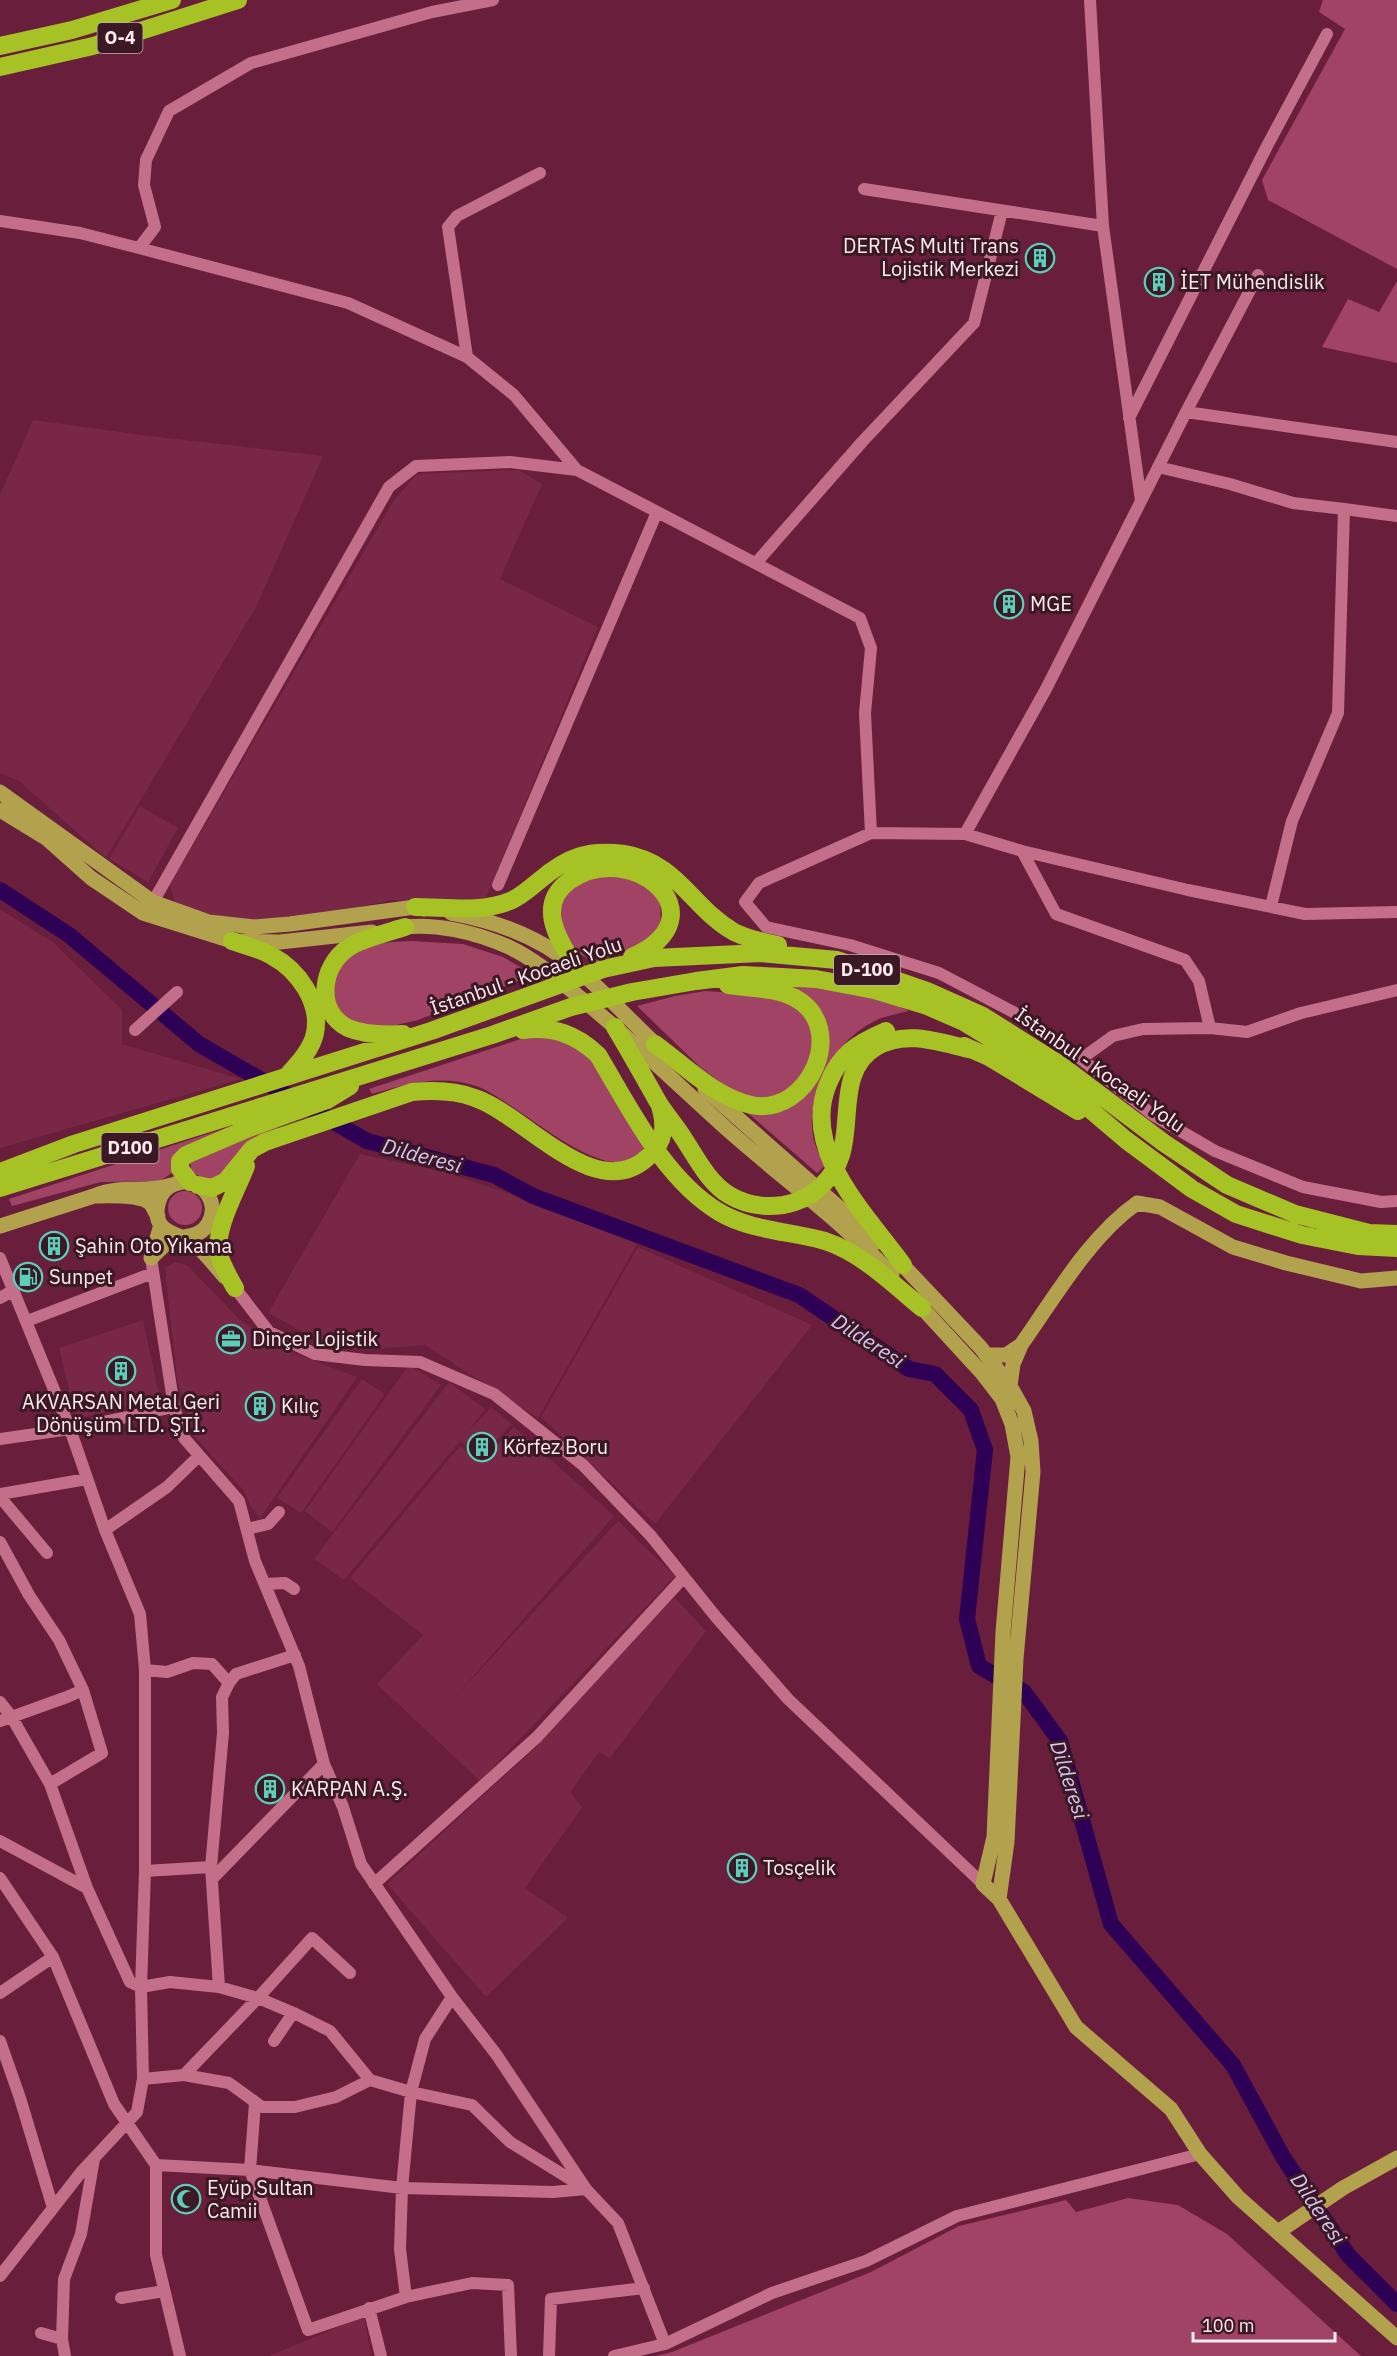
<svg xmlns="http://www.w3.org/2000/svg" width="1397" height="2356" font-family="'IBM Plex Sans',sans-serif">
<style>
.built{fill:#792746}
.green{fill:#a04365}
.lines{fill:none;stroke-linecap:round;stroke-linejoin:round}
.river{stroke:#2d0055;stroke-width:16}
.minor{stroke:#c36f8a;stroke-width:12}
.major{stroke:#b2a14d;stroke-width:15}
.highway{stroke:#a6c224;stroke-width:18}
.labels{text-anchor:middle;stroke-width:6;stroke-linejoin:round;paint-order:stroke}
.shield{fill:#3a1824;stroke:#c3acb3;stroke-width:1.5}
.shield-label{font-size:18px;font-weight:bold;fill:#feebf0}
.poi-label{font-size:20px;fill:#feebf0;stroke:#3a1824;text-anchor:start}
.street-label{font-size:20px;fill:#feebf0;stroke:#3a1824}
.water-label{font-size:21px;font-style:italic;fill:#d5c6f4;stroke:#3a1824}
</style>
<rect width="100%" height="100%" fill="#691e3c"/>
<path class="built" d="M33,420L142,435L323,456L256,607L106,858L19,781L0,773V495Z
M519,470L542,484L500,579L598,627L483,905L392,900L301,919L245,922L176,906L170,885L394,500L417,474Z
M140,806L178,828L148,882L109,859Z
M0,909L54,943L122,1010V1044L241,1079L0,1148Z
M360,1154L448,1173L537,1203L637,1244L538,1418L425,1345L359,1350L328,1345L268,1313Z
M638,1247L812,1325L655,1524L541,1417Z
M176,1262L187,1265L239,1319L283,1349L357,1377L260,1518L251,1507L244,1491L194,1436L177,1379L165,1268Z
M143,1320L160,1399L76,1419L59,1348Z
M409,1365L441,1385L332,1532L305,1511Z
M362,1379L385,1394L301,1513L277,1498Z
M449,1382L485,1409L468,1432L491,1407L512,1424L481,1457L460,1441L344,1580L314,1559Z
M514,1427L614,1516L456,1696L618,1521L675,1576L480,1781L377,1684L423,1635L350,1578L460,1446L481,1463Z
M674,1597L706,1631L610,1758L599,1752L570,1792L582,1807L525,1888L568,1918L486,1997L387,1884L536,1747Z
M364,2316L371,2356H269Z"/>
<path class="green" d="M1323,0H1397V269L1268,200L1262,180L1345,29L1319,12Z
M1397,281V363L1322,347L1348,299L1379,312Z
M597,874L638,880L660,896L661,927L641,946L596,962C573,953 562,939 559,914C558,908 557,902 561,896C567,889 588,880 597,874Z
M411,941L463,944L503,957L534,975L418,1020L396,1025L377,1028L357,1024L335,1010C335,1000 330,982 334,973C344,943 386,942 411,941Z
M788,984C828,990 872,992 909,1011C897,1014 883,1016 873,1022C835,1041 806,1092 813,1135C814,1145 820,1156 826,1165L817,1173L742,1108L786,1105L827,1031C822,1008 808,996 788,984Z
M705,991L752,994L793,1004L804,1013L812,1031L813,1061L788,1092L771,1098L752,1097L733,1092L699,1066L637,1006L675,996Z
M536,1034L565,1039L591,1058L646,1144C643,1149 639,1156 634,1158C596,1182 514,1099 476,1086C440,1074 407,1084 372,1094L369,1089Z
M247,1121L160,1181L101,1182L12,1206L9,1199Z
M278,1124V1128L268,1133L230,1170L209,1182L192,1172L190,1163Z
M168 1208a17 17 0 1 1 34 0a17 17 0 1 1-34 0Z
M1128,2198L1178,2205L1227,2234L1361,2356H656L672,2352L871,2272L959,2226L1066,2200L1076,2212Z"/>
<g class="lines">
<path class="river" d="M0,890L69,935L199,1044L367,1141L494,1175L533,1196L799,1295L909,1369L935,1374L971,1410L985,1450L967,1619L979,1666L1024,1692L1060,1741L1111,1924L1233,2065L1283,2157L1348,2255L1397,2304"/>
<path class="minor" d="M1090,0L1103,226L1141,501
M540,173L457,216L448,227L467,357L514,395L577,470
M864,189L1103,226
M0,221L80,233L139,248L155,227L144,185L146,160L169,111L251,63L432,12L493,0
M139,248L348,303L467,357
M1258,275L1186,412L1397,442
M1129,418L1267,146L1327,34
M1158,467L1230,484L1293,503L1344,509L1338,713L1292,821L1271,906
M1344,509L1397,516
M756,563L862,442L974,323L1002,211
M965,834L1046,689L1186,412
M1022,851L1056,914L1185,960L1199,981L1210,1028
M498,885L657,512
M147,909L153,902L389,487L416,466L510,462L577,470L860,618L871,648L865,713L871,833
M1397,912L1305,914L1188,890L1022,851L965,834L871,833L759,883L745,902L766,927L850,945L939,973L1019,1015L1081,1059L1153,1115L1215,1151L1303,1187L1381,1202L1397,1201
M135,1030L177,992
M1081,1059L1113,1036L1143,1029L1210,1028L1247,1032L1301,1013L1397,990
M0,1258L70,1429L105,1530L140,1614L145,1670V1871L141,1987L143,2079L137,2112L82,2171L0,2276
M151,1258L174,1407L184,1438L239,1501L255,1561L299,1666L324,1764L343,1807L361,1864L452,1997L496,2054L586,2189
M235,1288L269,1332L315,1354L365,1360L420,1362L494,1394L583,1465L651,1536L716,1617L788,1699L983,1884
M0,1298L14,1290
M27,1321L153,1273
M0,1439L70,1429L174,1407
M0,1494L87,1479
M0,1497L47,1553
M247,1529L268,1524L279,1512
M105,1530L167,1487L199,1456
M0,1542L29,1595L59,1640L83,1690L102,1753L50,1784
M265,1584L285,1583L294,1589
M145,1670L167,1672L193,1663L212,1664L229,1683
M0,1702L11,1716L50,1784L87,1888L130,1982L141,1987L170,1982L219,1987L258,1998L296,2014L330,2031L370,2080L411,2092L472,2105L510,2142L583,2187
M0,1721L67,1697L83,1690
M0,1841L87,1888
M145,1871L211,1867
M0,1878L53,1957L114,2104L156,2165V2255L180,2356
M212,1879L324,1764
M374,1884L537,1737L684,1577
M219,1987L211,1867L223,1733L222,1697L229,1683L236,1674L295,1655
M0,1993L53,1957
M0,2041L20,2098L53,2208
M274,2041L293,2013
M184,2075L258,1998L312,1938L350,1973
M143,2079L184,2075L229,2083L262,2107H295L336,2097L370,2080
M255,2103L250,2170L308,2330L406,2297L472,2283L508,2285L511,2356
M156,2165L250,2170L402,2188L553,2192L586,2189L618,2223L665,2344
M406,2297L400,2249L402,2188L411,2092L425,2039L452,1997
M121,2298L164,2291
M369,2308L381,2356
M41,2333L62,2339
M65,2356L62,2339L64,2279L81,2234L94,2159
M549,2356L551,2299L644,2288
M614,2356L665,2344L772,2293L866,2261L957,2216L1200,2154"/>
<path class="major" d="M0,792L153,902L209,922L254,927L290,924L415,907L424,909
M0,810L46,838L91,878L143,913L232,941L280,942L372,932
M451,913C495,921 542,938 576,968C607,994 633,1024 663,1051
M396,928C434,922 476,932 511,948C536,960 557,979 578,996C630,1038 678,1085 728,1130C782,1178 842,1221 892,1275
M705,1089L878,1242
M158,1216C155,1213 153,1206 150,1203C139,1194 108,1196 94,1196C123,1184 144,1194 172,1185
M161,1225L151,1258C158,1252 164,1244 172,1240C185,1235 200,1238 208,1224C217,1210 211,1192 197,1185C190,1181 182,1181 175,1184C166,1187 160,1195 158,1204C151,1236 182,1232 197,1246C207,1255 216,1267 225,1277
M0,1226L94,1196
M896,1258L981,1348L1010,1386L1024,1411L1031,1441L1033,1472L1016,1659L1007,1842L999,1899
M914,1299L982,1373L1002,1399L1012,1424L1018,1457L1003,1632L994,1837L983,1884L999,1899L1076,2027L1171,2109L1200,2154L1238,2197L1397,2338
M1021,1345C1055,1297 1089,1237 1137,1203L1160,1207L1233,1247L1286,1263L1361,1281L1397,1278
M986,1355H1006L1021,1345L1013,1364L1010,1386
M1278,2232L1343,2188L1397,2158"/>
<path class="highway" d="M0,46L72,30L172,0
M0,67L93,46L238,0
M415,907C446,907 481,913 510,901C521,897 531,887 540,880C567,857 588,849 624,854C677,862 692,908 734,932C748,939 762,942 778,945
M232,941C246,946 260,949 272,956C298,970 321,1002 315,1033C312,1049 298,1064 287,1076
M575,966C558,939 536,905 569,881C630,837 725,915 632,957
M615,1027C630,1052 644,1077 658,1102C666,1115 676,1126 684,1139C697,1159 709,1183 729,1195C749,1207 774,1209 795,1202C816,1195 834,1177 841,1155C852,1120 838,1069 876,1047C906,1029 941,1043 973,1050
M523,1030C553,1026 576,1034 598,1055C630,1108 664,1179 719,1212C751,1231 790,1231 825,1241C862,1253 893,1284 922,1308
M886,1031C856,1044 840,1054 828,1084C800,1151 867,1215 903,1265
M403,1034C385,1035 364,1035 348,1028C315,1011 321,966 348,948C360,939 390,932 405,927
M655,1044C684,1065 715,1097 751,1105C809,1117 849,1027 795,998C774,987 750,989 728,985
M964,1046L989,1057L1078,1111
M0,1172L74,1144L431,1031L603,969L654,958L761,953L837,960L927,991L983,1016L1059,1064L1164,1143L1227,1185L1295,1214L1369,1233L1397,1234
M190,1182L180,1169V1161L186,1155L249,1128L327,1100L350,1086
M198,1185L212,1188L226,1181L252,1149L265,1142L412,1092C433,1090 455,1090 475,1098C525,1115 596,1206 648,1157C666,1141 666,1124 659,1103
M0,1188L492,1035L571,1007L632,992L696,981L743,975L782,977L816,979L874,990L927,1006L964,1022L1047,1073L1126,1140L1192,1189L1236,1214L1302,1235L1358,1246L1397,1248
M235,1288C229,1277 222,1266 219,1254C214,1229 237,1190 246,1166"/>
</g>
<defs>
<g id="building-ring" transform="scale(1.5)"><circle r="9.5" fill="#3a1824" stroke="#5cceba" stroke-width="1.5"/><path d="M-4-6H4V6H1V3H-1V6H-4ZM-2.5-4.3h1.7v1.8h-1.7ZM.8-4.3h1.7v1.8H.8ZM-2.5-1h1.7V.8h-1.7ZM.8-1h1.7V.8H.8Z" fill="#5cceba"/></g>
<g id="fuel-ring" transform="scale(1.5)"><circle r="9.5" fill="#3a1824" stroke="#5cceba" stroke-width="1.5"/><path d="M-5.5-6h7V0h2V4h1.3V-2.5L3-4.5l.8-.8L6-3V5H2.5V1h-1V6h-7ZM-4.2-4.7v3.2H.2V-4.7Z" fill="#5cceba"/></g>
<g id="office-ring" transform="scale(1.5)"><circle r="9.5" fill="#3a1824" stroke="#5cceba" stroke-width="1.5"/><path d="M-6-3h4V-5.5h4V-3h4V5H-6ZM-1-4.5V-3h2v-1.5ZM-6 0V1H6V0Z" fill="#5cceba"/></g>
<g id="mosque-ring" transform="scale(1.5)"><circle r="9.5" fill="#3a1824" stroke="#5cceba" stroke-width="1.5"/><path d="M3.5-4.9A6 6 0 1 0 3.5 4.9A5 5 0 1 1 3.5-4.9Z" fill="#5cceba"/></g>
</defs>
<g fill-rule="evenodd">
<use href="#building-ring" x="1040" y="258"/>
<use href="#building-ring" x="1159" y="282"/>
<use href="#building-ring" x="1009" y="604"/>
<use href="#building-ring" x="54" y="1246"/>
<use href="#fuel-ring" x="28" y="1277"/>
<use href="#office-ring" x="231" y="1339"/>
<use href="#building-ring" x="121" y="1371"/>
<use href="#building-ring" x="260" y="1406"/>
<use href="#building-ring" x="482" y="1447"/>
<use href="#building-ring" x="270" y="1789"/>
<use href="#building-ring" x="742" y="1868"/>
<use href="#mosque-ring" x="186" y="2199"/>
</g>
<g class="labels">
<g class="shield">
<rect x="97.5" y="23" width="45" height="30" rx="4.5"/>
<rect x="834" y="955" width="66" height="30" rx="4.5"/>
<rect x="101.5" y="1133" width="57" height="30" rx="4.5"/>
</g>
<g class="shield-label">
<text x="120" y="44">O-4</text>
<text x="867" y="976">D-100</text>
<text x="130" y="1154">D100</text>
</g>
<g class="poi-label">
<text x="1019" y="253" text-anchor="end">DERTAS Multi Trans<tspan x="1019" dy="23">Lojistik Merkezi</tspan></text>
<text x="1180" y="289">İET Mühendislik</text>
<text x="1030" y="611">MGE</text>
<text x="75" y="1253">Şahin Oto Yıkama</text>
<text x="49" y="1284">Sunpet</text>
<text x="252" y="1346">Dinçer Lojistik</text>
<text x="121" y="1409" text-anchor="middle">AKVARSAN Metal Geri<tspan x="121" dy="23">Dönüşüm LTD. ŞTİ.</tspan></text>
<text x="281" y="1413">Kılıç</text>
<text x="503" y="1454">Körfez Boru</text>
<text x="291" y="1796">KARPAN A.Ş.</text>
<text x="763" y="1875">Tosçelik</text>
<text x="207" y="2195">Eyüp Sultan<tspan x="207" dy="23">Camii</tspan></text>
</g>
<g class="street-label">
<text transform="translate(526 976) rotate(-19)" y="7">İstanbul - Kocaeli Yolu</text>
<text transform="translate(1100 1070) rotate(35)" y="7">İstanbul - Kocaeli Yolu</text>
</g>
<g class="water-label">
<text transform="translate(422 1156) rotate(15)" y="7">Dilderesi</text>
<text transform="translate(868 1341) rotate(33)" y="7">Dilderesi</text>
<text transform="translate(1069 1780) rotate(72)" y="7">Dilderesi</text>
<text transform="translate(1318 2209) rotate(56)" y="7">Dilderesi</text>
</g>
</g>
<path d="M1193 2332v9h142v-9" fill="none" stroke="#feebf0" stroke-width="3"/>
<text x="1202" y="2332" font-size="18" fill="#feebf0" stroke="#3a1824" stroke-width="4.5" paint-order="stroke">100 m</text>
</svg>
